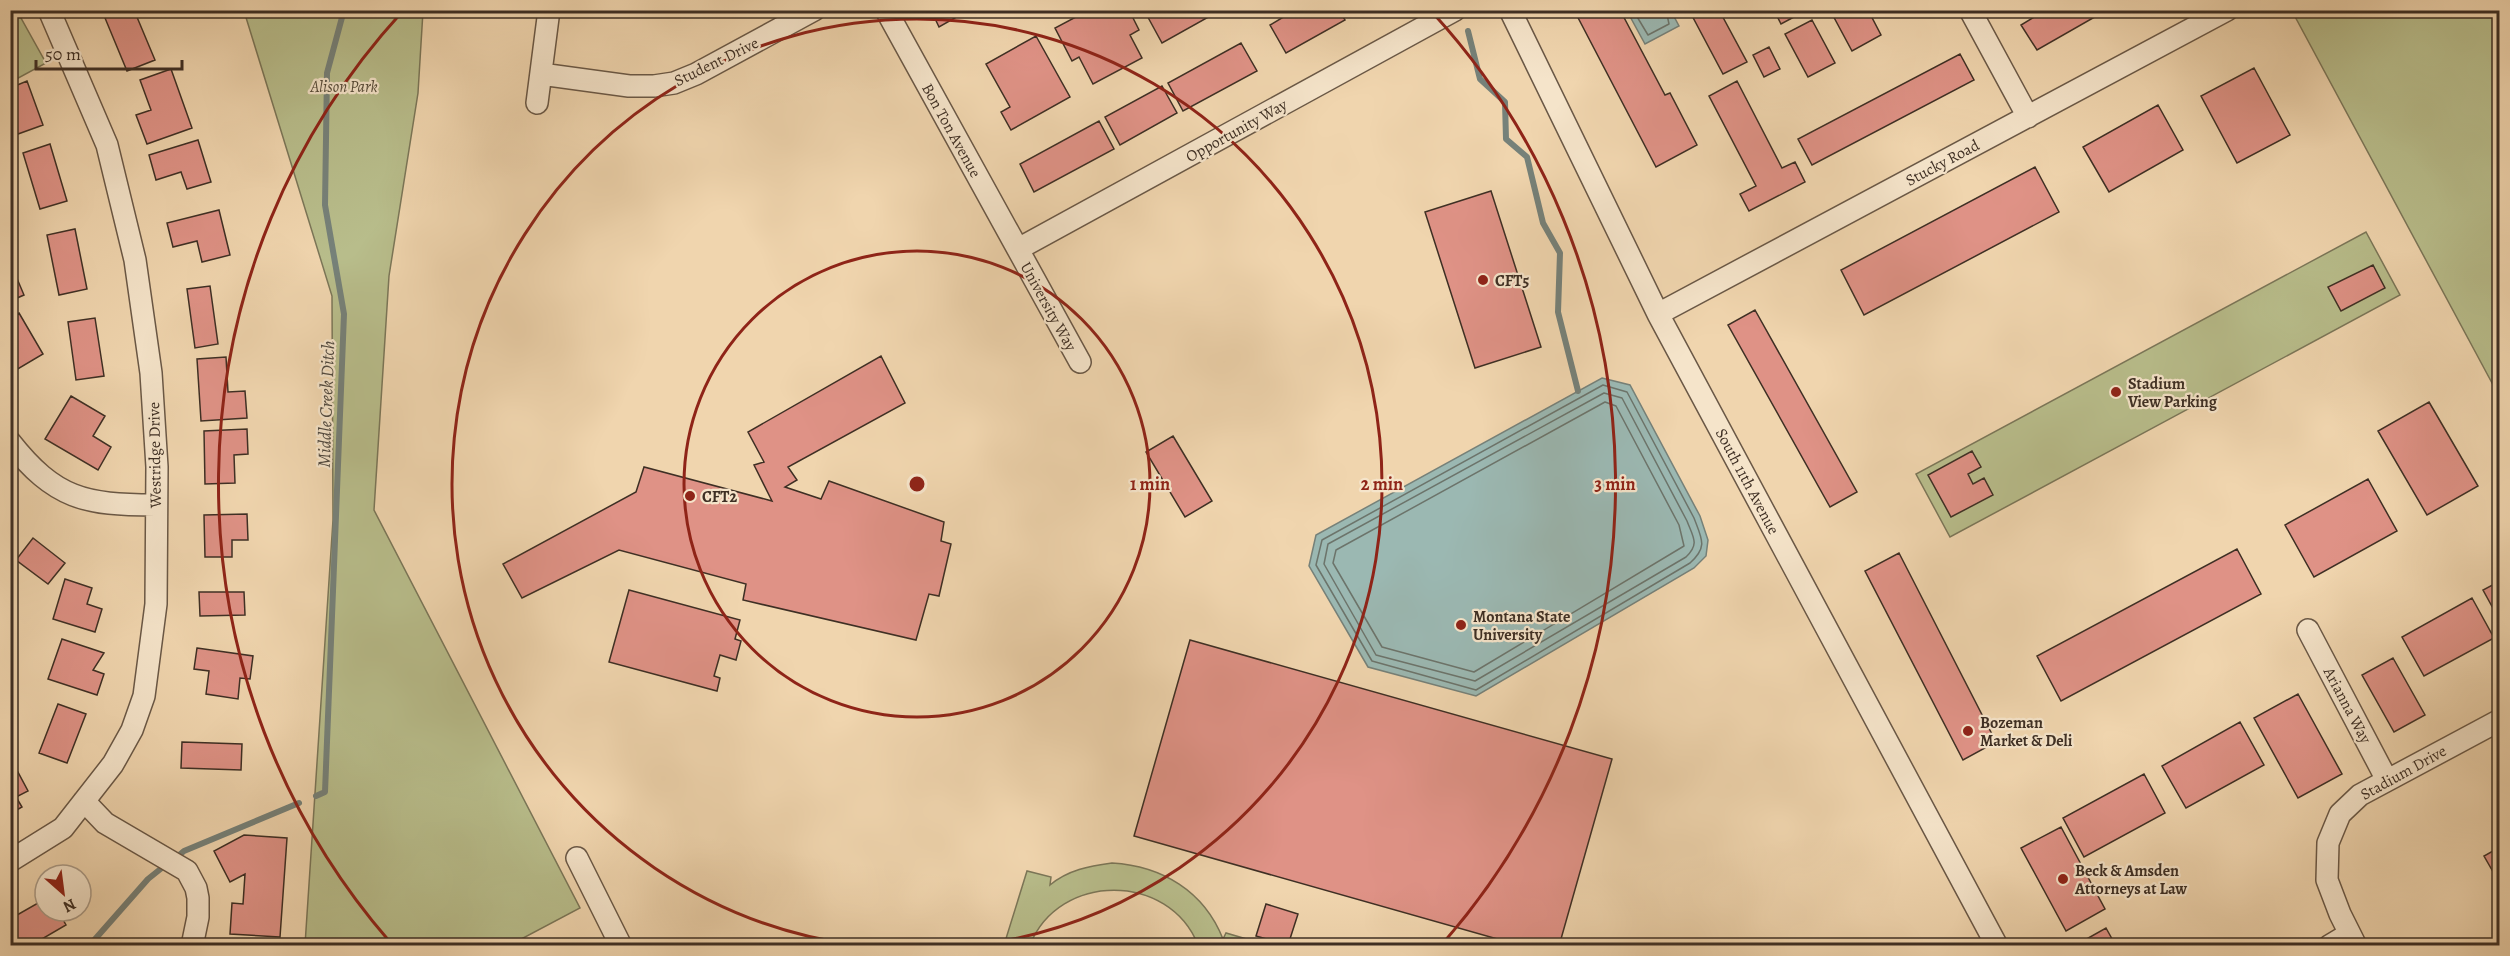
<svg xmlns="http://www.w3.org/2000/svg" width="2510" height="956" font-family="Alegreya,serif">
<style>
.green{fill:#b8bd8b;stroke:#7b7658;stroke-width:1.5}
.water{fill:#9bb8b2;stroke:#768179;stroke-width:1.5}
.lines{fill:none;stroke-linecap:round;stroke-linejoin:round}
.shore{stroke:#6c746b;stroke-width:1.5}
.stream{stroke:#768179;stroke-width:6}
.building{fill:#df9286;stroke:#3e2f24;stroke-width:1.5}
.minor-casing{stroke:#6a5846;stroke-width:24}
.minor{stroke:#f5e4ca;stroke-width:21}
.ring{fill:none;stroke:#8f2418;stroke-width:3}
.poi-dot{fill:#8f2418;stroke:#f5e4ca;stroke-width:2}
.labels{text-anchor:middle;stroke-width:4.5;stroke-linejoin:round;paint-order:stroke}
.street-label{font-size:16px;fill:#3e2f24;stroke:#f5e4ca}
.park-label{font-size:16px;font-style:italic;fill:#564b39;stroke:#f5e4ca}
.poi-label{font-size:16px;font-weight:bold;fill:#3e2f24;stroke:#f5e4ca;text-anchor:start}
.water-label{font-size:18px;font-style:italic;fill:#514a40;stroke:#f5e4ca}
.centre{fill:#8f2418;stroke:#f5e4ca;stroke-width:3}
.ring-label{font-size:18px;text-anchor:middle;font-weight:bold;fill:#8f2418;stroke:#f5e4ca;stroke-width:4.5;stroke-linejoin:round;paint-order:stroke}
</style>
<rect width="100%" height="100%" fill="#f0d5ae"/>
<filter id="stains"><feTurbulence type="fractalNoise" baseFrequency=".00333" numOctaves="4"/><feColorMatrix values="0 0 0 0 .2 0 0 0 0 .09 0 0 0 0 .02 0 0 0 .5 -.17"/></filter>
<radialGradient id="worn" r=".72"><stop offset=".6" stop-color="#630" stop-opacity="0"/><stop offset="1" stop-color="#630" stop-opacity=".3"/></radialGradient>
<path class="green" d="M11,10L17,11L46,63L11,82Z
M244,11H423L418,93L389,276L374,510L580,908L510,945H305L333,520L332,296Z
M2292,11H2499V396Z
M2366,232L2400,295L1950,537L1916,474Z
M1112,863C1162,866 1204,891 1223,939L1226,933L1250,940L1248,945H1198C1169,872 1059,872 1030,945H1004L1027,871L1051,877L1050,885C1068,870 1089,866 1112,863Z"/>
<path class="water" d="M1627,11H1671L1679,26L1645,44Z
M1602,378L1630,385L1700,516L1708,540L1706,556L1694,568L1476,696L1368,667L1309,566L1316,535Z"/>
<g class="lines">
<path class="shore" d="M1633,10L1648,35L1669,24L1666,10
M1603,385L1627,392L1694,518C1702,539 1708,547 1690,563L1476,690L1372,661L1316,565L1322,540Z
M1604,393L1622,398L1687,521C1693,537 1700,544 1686,557L1475,681L1376,655L1324,564L1328,544Z
M1605,402L1616,406L1679,525L1684,546L1474,672L1382,647L1333,563L1336,550Z"/>
<path class="stream" d="M1468,31L1480,79L1505,102L1506,139L1527,157L1543,223L1560,253L1558,312L1578,391
M316,796L325,792L344,314L325,205L327,73L344,10
M178,856L184,851L299,803
M89,946L148,879L163,867"/>
</g>
<path class="building" d="M123,10H134L155,60L127,71L105,18Z
M931,10H969L939,27Z
M1089,10H1129L1139,30L1130,35L1142,58L1093,84L1079,57L1072,61L1055,28Z
M1144,10H1221L1162,43Z
M1295,10H1339L1345,20L1286,53L1270,25Z
M1574,10H1620L1665,95L1670,93L1697,145L1656,167Z
M1689,10H1719L1747,62L1723,74Z
M1774,10H1807L1781,24Z
M1830,10H1868L1881,35L1852,51Z
M2046,10H2107L2037,50L2021,25Z
M1812,20L1835,63L1808,77L1785,34Z
M1036,36L1070,97L1011,130L1001,112L1010,107L986,64Z
M1241,43L1257,71L1183,111L1168,83Z
M1769,47L1780,69L1764,77L1753,55Z
M1960,54L1974,80L1812,165L1798,139Z
M2254,68L2290,135L2237,163L2201,96Z
M171,69L192,128L147,144L136,115L151,110L140,80Z
M27,81L43,125L18,134L10,116V88Z
M1737,81L1782,168L1795,162L1805,182L1749,211L1740,194L1756,186L1709,96Z
M1162,86L1177,113L1120,145L1105,117Z
M2158,105L2183,150L2109,192L2083,147Z
M1099,121L1114,149L1034,192L1020,164Z
M198,140L211,182L187,189L181,172L156,180L149,155Z
M50,144L67,201L40,209L23,153Z
M2035,167L2059,212L1864,315L1841,270Z
M1491,191L1541,347L1475,368L1425,212Z
M219,210L230,255L202,262L197,241L173,247L167,223Z
M75,229L87,289L59,295L47,235Z
M10,262L24,295L10,301Z
M2373,265L2385,288L2341,311L2328,287Z
M210,286L218,344L195,348L187,289Z
M1755,310L1857,492L1830,507L1728,325Z
M19,313L43,354L16,370L10,361V318Z
M95,318L104,376L76,380L68,322Z
M881,356L905,403L788,467L797,480L785,487L821,499L829,481L944,522L941,541L951,544L939,596L929,594L916,640L743,600L746,584L619,550L522,598L503,564L636,492L644,467L772,501L754,465L764,462L748,432Z
M226,357L228,392L245,391L247,418L201,421L197,359Z
M71,396L105,416L93,436L111,447L98,470L45,439Z
M2429,402L2478,486L2427,515L2378,431Z
M247,429L248,454L234,455L235,483L205,484L204,431Z
M1173,436L1212,501L1185,517L1146,452Z
M1972,451L1981,467L1968,474L1973,484L1984,478L1993,495L1951,517L1928,475Z
M2368,479L2397,531L2314,577L2285,525Z
M247,514L248,540H232V557H205L204,515Z
M33,538L65,563L48,584L16,560Z
M2237,549L2261,594L2061,701L2037,656Z
M1899,553L1996,742L1963,760L1865,571Z
M65,579L92,588L87,604L102,609L95,632L53,619Z
M2500,581V621L2483,590Z
M629,590L740,620L735,639L741,641L736,660L720,655L714,676L720,678L717,691L609,662Z
M199,592H244L245,615L200,616Z
M2472,598L2494,638L2424,676L2402,637Z
M62,639L104,653L93,670L104,674L97,695L48,679Z
M1190,640L1612,759L1559,946H1522L1134,836Z
M197,648L253,656L250,679L240,678L238,699L206,694L209,671L194,669Z
M2393,658L2425,715L2394,732L2362,675Z
M2298,694L2342,774L2298,798L2254,718Z
M58,704L86,714L67,763L39,753Z
M2240,722L2264,765L2186,808L2162,766Z
M182,742L242,744L241,770L181,768Z
M11,759L28,791L16,797L22,807L10,814Z
M2144,774L2165,813L2084,857L2063,818Z
M2061,827L2105,909L2066,931L2021,848Z
M244,835L287,838L280,937L230,934L232,903L243,904L245,874L230,882L214,851Z
M2500,847V884L2484,856Z
M45,899V911H58L66,925L30,946H10V919Z
M1266,904L1298,914L1288,945L1256,936Z
M2106,928L2116,946H2074Z"/>
<g class="lines">
<g class="minor-casing">
<path id="minor" d="M886,10L1080,362
M1510,10L1658,314L1997,946
M1970,10L2028,117
M541,74L629,86H654L674,83L696,74L814,10
M537,103L549,10
M1018,249L1455,10
M1658,314L2227,10
M10,442C55,499 85,505 155,505
M2308,630L2387,780
M84,801L105,823L187,871L196,888L198,898V917L192,946
M577,858L621,946
M10,861L63,828L113,764L132,730L144,696L156,604L157,467L151,373L135,260L107,145L49,10
M2329,946L2349,934
M2356,946L2340,914L2327,880L2328,843L2340,814L2360,795L2500,720"/>
</g>
<use href="#minor" class="minor"/>
</g>
<g class="ring">
<circle cx="917" cy="484" r="233"/>
<path d="M856 945A465 465 0 1 1 978 945"/>
<path d="M390 942A698 698 0 0 1 402 12M1432 12A698 698 0 0 1 1444 942"/>
</g>
<g class="poi-dot">
<circle cx="1483" cy="280" r="6"/>
<circle cx="2116" cy="392" r="6"/>
<circle cx="690" cy="496" r="6"/>
<circle cx="1461" cy="625" r="6"/>
<circle cx="1968" cy="731" r="6"/>
<circle cx="2063" cy="879" r="6"/>
</g>
<g class="labels">
<g class="street-label">
<text transform="translate(716 61) rotate(-26)" y="6">Student Drive</text>
<text transform="translate(952 130) rotate(61)" y="6">Bon Ton Avenue</text>
<text transform="translate(1236 130) rotate(-29)" y="6">Opportunity Way</text>
<text transform="translate(1942 162) rotate(-28)" y="6">Stucky Road</text>
<text transform="translate(1049 306) rotate(61)" y="6">University Way</text>
<text transform="translate(154 455) rotate(-91)" y="6">Westridge Drive</text>
<text transform="translate(1748 481) rotate(62)" y="6">South 11th Avenue</text>
<text transform="translate(2348 705) rotate(62)" y="6">Arianna Way</text>
<text transform="translate(2403 772) rotate(-29)" y="6">Stadium Drive</text>
</g>
<g class="park-label">
<text x="344" y="92">Alison Park</text>
</g>
<g class="poi-label">
<text x="1495" y="286">CFT5</text>
<text x="2128" y="389">Stadium<tspan x="2128" dy="18">View Parking</tspan></text>
<text x="702" y="502">CFT2</text>
<text x="1473" y="622">Montana State<tspan x="1473" dy="18">University</tspan></text>
<text x="1980" y="728">Bozeman<tspan x="1980" dy="18">Market &amp; Deli</tspan></text>
<text x="2075" y="876">Beck &amp; Amsden<tspan x="2075" dy="18">Attorneys at Law</tspan></text>
</g>
<g class="water-label">
<text transform="translate(326 404) rotate(-88)" y="6">Middle Creek Ditch</text>
</g>
</g>
<circle cx="917" cy="484" r="9" class="centre"/>
<g class="ring-label">
<text x="1150" y="490">1 min</text>
<text x="1382" y="490">2 min</text>
<text x="1615" y="490">3 min</text>
</g>
<rect width="2510" height="956" fill="none" stroke="#f0d5ae" stroke-width="36"/>
<rect x="12" y="12" width="2486" height="932" fill="none" stroke="#3e2f24" stroke-width="3"/>
<rect x="18" y="18" width="2474" height="920" fill="none" stroke="#3e2f24" stroke-width="1.5"/>
<g transform="translate(63 893) rotate(152)"><circle r="28" fill="#f5e4ca" stroke="#ac9c88" stroke-width="1.5"/>
<path d="M0-4.5L10 22L0 15L-10 22Z" fill="#8f2418"/>
<text y="-9" font-size="16" font-weight="bold" text-anchor="middle" fill="#3e2f24">N</text>
</g>
<path d="M36 60v9h146v-9" fill="none" stroke="#3e2f24" stroke-width="3"/>
<text x="45" y="60" font-size="18" fill="#3e2f24" stroke="#f5e4ca" stroke-width="4.5" paint-order="stroke">50 m</text>
<rect width="100%" height="100%" filter="url(#stains)"/>
<rect width="100%" height="100%" fill="url(#worn)"/>
</svg>
